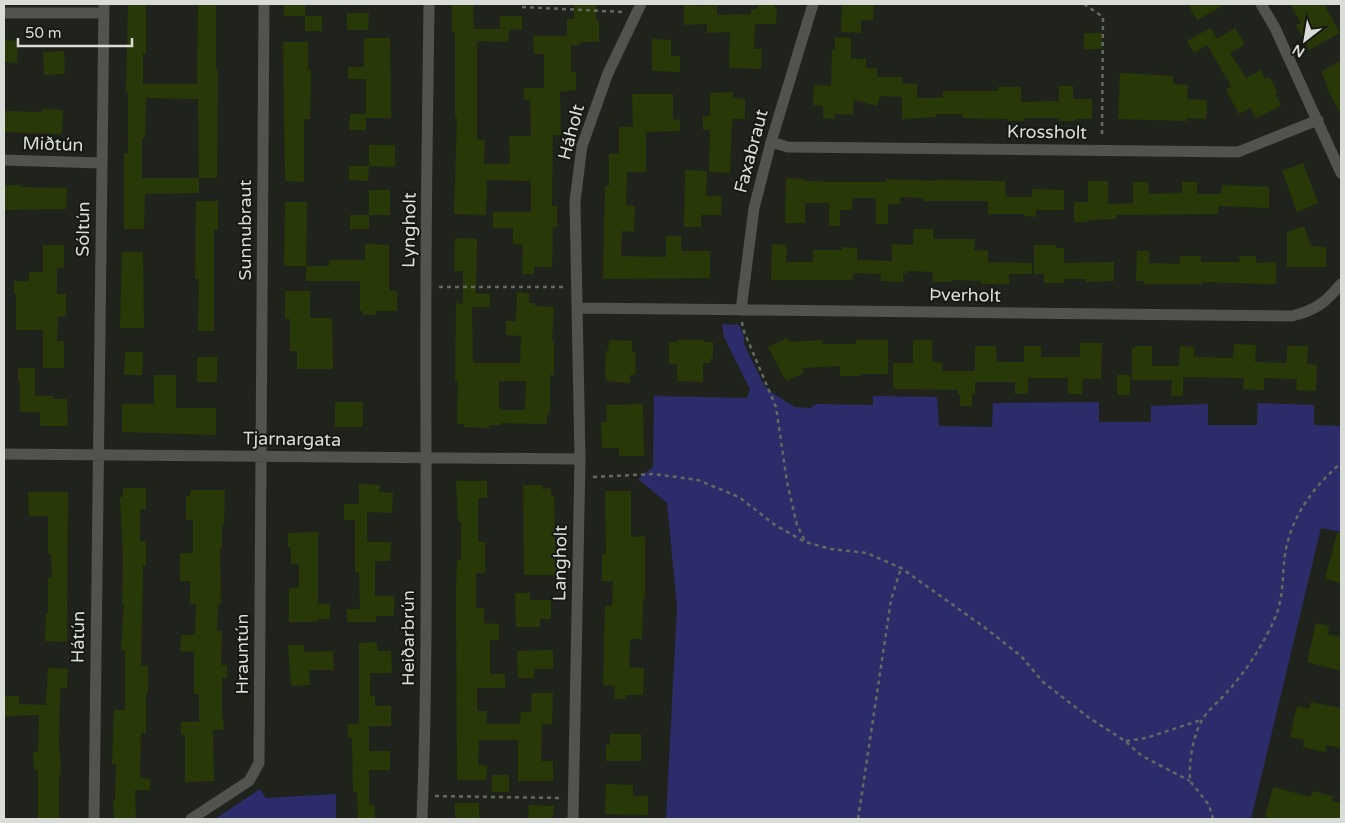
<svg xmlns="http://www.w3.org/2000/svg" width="1345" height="823" font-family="'Varela Round',sans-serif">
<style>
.green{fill:#2d2c6b}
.building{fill:#283907;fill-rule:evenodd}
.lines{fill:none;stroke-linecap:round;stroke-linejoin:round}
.path{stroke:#666862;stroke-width:2.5;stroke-dasharray:4 4;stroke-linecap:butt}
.minor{stroke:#51544e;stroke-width:11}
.labels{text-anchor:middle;stroke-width:4;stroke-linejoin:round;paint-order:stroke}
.street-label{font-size:18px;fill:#dadcd8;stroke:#161913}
</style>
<rect width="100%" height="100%" fill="#20221c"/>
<path class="green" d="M722,324L739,325L744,336V344L764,385L771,392L795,407L810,408L817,404L873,405V396L937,397L939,426L992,427L993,403L1099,402V422H1151V406L1208,404V425H1257L1258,403L1314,405V425L1341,426V532L1321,528L1251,819H666L677,607L667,503L638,479L653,467L654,396L747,398L750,389L724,337Z
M260,789L266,798L336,794V819H215Z"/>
<path class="building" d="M128,4H146V53H143V84H197L198,4H216V69H218L217,178H199V193L145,194L144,229H124V153H128V93H126ZM146,98L198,99L199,178H142V138H145Z
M284,4H305V16H284Z
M452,4H473L474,29H505L500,28V16H522V30L509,29L508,42L477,41V140H485L484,164H510L509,136H531L530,100H524V88H544V54H534L533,36H567V19H574V4H596V21H599V42H580V45H571V72H576V90L560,92L561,135H553L552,206H557V227H553L552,267H534V274H522L523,245L513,244V228H493V212H531V181L487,180L486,215L454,214L457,118H455V32H452Z
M684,4H697V6L717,5V15L751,14V9H757V4H775V8H777L776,24H755L754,49H762L761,69L729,68L730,32L707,33V24L684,25Z
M842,4L874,5L873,20H861V33L841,32Z
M1188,4H1226L1197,20Z
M1290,4H1324L1340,33L1309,50L1296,25L1301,23Z
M347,13H369L368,30H347Z
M305,16H322V31H305Z
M1210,28L1217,39L1235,28L1245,44L1230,53L1246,78L1261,70L1265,79L1269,77L1278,92L1275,94L1281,105L1256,119L1250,108L1239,114L1226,90L1231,86L1207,45L1194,53L1187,41Z
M1084,33H1102V49H1084Z
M835,37L851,38V59H866V68H877V77H902V83L917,84V98H943V91H998V87H1021V102L1059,101V86H1073V99H1092V119H1075V121H1059V118H1024V121H1008V119L962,118V114H936V117L902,119V97L880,96L877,106L854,100L853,115L835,114V119L823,118V106L813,105L814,85L831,86L832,50H835Z
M364,38H390L391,118H366V79H348V67H364Z
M652,39L671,40V56H680V72L652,71Z
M4,40L18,41L17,63L4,62Z
M283,42H308V70H311L310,119H304V182L285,181Z
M64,51L65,74L44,75L43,52Z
M1341,60V114L1326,87L1328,86L1321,72Z
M1120,73L1173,76V84L1188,85L1187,99L1207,100L1206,119L1187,118V121L1118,119Z
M733,92V98L745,99V119H732L730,173L709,172L710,130H703V116H710V93Z
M632,94H673V120L680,119V131L646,132V172H627L626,205L635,206L634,232L622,231L621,256L666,257V236H681V251H710V278L603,279L605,186H609V154H619V127H633Z
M42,109L63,110L62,134L4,132V111L42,112Z
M350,114H366V130H349Z
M369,145H395V167L369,166Z
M1303,163L1318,203L1297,212L1282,171Z
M349,166H369L368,181L349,180Z
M685,170L707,171L706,196H722L721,215H701V227H684Z
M786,178L805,179V181L838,182H886V179L934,181V180L1005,181L1006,197H1032V189L1064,190V210H1036V217L1024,216V214H988V201H924V198L900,197V204H888V224H876V198H852V210H840V226H829V203H805V223H785Z
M1088,181H1108V204L1133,203V182H1148L1149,194L1182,193V182H1197V194H1221L1222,185L1269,187V208L1218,206V214L1116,215V219L1087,220V222H1074V202H1088Z
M4,185H21V187L67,188L66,209L4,210Z
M369,190H390V215H369Z
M196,201H218V230H214V331H198L199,279H195Z
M285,202H307L306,266H284Z
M350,215H369V229H350Z
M1304,226L1311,246L1326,247V267H1287V232Z
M914,229H933V239H975L974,250L988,251V262L1032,263V274H1009V284H981V281L952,280V282H932L933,272L907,271V273H903V282L881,281V274L853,273V280H771L772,244L787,245L786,262H813V250H842V247L857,248V260L892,261V244L913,245Z
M455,238L477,239L476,294H490V307H472L473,363H520L521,336L506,335V321H516L517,292L529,293V303H535V306L554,307L552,340H554V375H550V413H547V424L501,423V425H489V428L464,427V424H457L458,381H455L456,303L463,304V271H454ZM499,381H526L525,410H501V408H499Z
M365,244L389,245V291H397V311H376V315H363V311H360V281H306V266H329V260H365Z
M43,245H64V268H57V294H66V316L58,317L57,341H64V368H43V330H16V294H14V281H29V272H43Z
M1034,245H1056V248H1064V263L1114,262V281L1086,282V279H1064V283H1044V274H1034Z
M1137,251H1149V263L1180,264V256H1201V262H1240L1239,256H1256V263L1276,262V284L1202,282V284H1144V281H1136Z
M122,252H143L144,328H120Z
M285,291H310V318H332L333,369H297V351H290V319H285Z
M787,338L789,342L822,340V344H856V340H888V374H860V376H840V366L802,368L804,373L786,381L768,347Z
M609,340L632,341V352L636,353L635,375H630V383L606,381V373H605L606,351H608Z
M678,340H704V342H713V359H710V363H703V382L677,381V364H669V342H678Z
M913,340H932V362L942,363V371H975V378V346H996L997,362H1024V346H1041V357H1080V343H1102L1101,379H1083L1082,394H1068V378H1028V394H1015V382H975V394H972V406H960V394H958V390L893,389V363H913Z
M1234,344L1256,345L1255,362L1287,363V346H1308L1307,364L1317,365L1316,391L1296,390L1297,379L1264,378V390L1243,389L1244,378L1183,377V396H1171L1172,380H1132V348H1135V346H1152V366H1179L1180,346L1194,347V357L1233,358Z
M125,352H143L142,375H124Z
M197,357H217V382H197Z
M18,368H35V396H53V399H67L68,426H40V412H20V382H18Z
M154,375H176V408H216V435L122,432V404H154Z
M1117,375H1130V395H1117Z
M335,402H363V427H335Z
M643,404L644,456H619V448H602L601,422H607L606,405Z
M456,481H487V498H478V542H485V573H476V608H484V623L499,624V640H490V674H505V688H477V711H487L486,724H520L521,712H531L532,693H553L552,724H542L541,761H553V781H518V740H479L478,765L487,766L486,780H457L456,589L457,560H461V522H458Z
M359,484L380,485L379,492L393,493L392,513L367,512V542H391L390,561H375V596H394V616H376V622H347V609H360L359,572H355V520H344V504H359Z
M523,485H542V489L551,488V496H554L556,575H524Z
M123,488H146V509H141L140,514V541H146V565H143L141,666H148V694H146V733H141L140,778L150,779V790H135L136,819H114L113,800H115L116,764H112L114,710H125V650H121L124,604H122L123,559L120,497H123Z
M191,490H225L224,525H222V549H220L221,604H218L217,631H222L221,665H227V678H222V719H224L223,730H213L214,781L185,782V735H181V722H199V694H194V652L180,651L181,635H195L196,604H190V581H180V553H193V520H186V496H190Z
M605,491H631V537L645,536V599H643L642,639H630L629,667L644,668L643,695H626V699H614L615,686L603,685L605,605L612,606L613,581H602V554H606Z
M28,492H68L67,642L45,641L46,614H48V578H52L51,554H48V516H29Z
M318,532V604H330V619H317V622H289V588H299V564H291V547H288V533Z
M1337,533H1341V583L1325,579Z
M515,593H530V600H551V619H540V627H516Z
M1316,623L1329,626L1328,634L1341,637V671L1307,662Z
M377,642V651H391L392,673H370V696H375V706H391V726H369V751H390V770H369V805H374L375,819H358L357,792H353L352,738H348V724H359V643Z
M288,645H304V652L333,651L334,670H309L310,685L291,686Z
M553,650V669H534V678H518L517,651Z
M48,668L68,669L67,688H60L59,751H60L61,775H59V819H38V770H34L33,752H38L39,715L4,716V696H19V704L46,705Z
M1311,702L1341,708V748L1327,745L1325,752L1303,747L1304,740L1290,737L1297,706L1309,709Z
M610,734H641V761H606V745H610Z
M492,775H509V792H492Z
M606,784L633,785V796H648V815L605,814Z
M1273,787L1311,797L1312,791L1333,796L1332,801L1341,803V819H1274L1265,817Z
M455,803H479V819H455Z
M529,805L554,806L553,819H528Z"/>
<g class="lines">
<path class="path" d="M1084,4L1103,17L1102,137
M522,7L623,12
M439,287H563
M742,322L743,329L776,407L787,482L797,525L805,541
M593,477L654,474L698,480L739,497L775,525L805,542L831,549L867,553L901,568L984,627L1021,656L1043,682L1088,717L1125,741L1142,756L1190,781
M1126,741L1146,738L1201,720
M435,796L562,798
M858,819L891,600L901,568
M1213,819L1209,805L1190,781C1189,762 1192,740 1201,722C1206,711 1220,701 1228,691C1247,670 1264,643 1275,618C1284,597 1282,576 1285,554C1291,517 1313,487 1341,463"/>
<path class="minor" d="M1261,4L1275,28L1341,173
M4,13H103
M771,142L788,147L1238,152L1318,120
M4,160L101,163
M578,308L1292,316C1316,310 1325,303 1341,284
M741,310L754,208L771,142L813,4
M4,454L580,459
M94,819L104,4
M191,819L249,781L259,763L264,4
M422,819C429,642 425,464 426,287C426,192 428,98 429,4
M573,819L580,459L575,201L582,146L608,73L641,4"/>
</g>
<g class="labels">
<g class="street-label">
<text transform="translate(571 132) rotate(-75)" y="6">Háholt</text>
<text transform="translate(1047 132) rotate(1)" y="6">Krossholt</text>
<text transform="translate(53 144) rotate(2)" y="6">Miðtún</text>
<text transform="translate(751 151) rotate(-75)" y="6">Faxabraut</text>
<text transform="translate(83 229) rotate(-89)" y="6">Sóltún</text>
<text transform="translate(245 230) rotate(-90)" y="6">Sunnubraut</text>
<text transform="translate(409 230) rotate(-89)" y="6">Lyngholt</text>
<text transform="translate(965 295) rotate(1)" y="6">Þverholt</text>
<text transform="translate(292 439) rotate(1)" y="6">Tjarnargata</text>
<text transform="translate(560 563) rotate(-89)" y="6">Langholt</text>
<text transform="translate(78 637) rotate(-89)" y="6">Hátún</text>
<text transform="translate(408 638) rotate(-90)" y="6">Heiðarbrún</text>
<text transform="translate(242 654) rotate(-90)" y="6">Hrauntún</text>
</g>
</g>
<rect width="1345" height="823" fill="none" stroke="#dadcd8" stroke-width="10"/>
<g transform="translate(1305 40) rotate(211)" stroke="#161913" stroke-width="4" paint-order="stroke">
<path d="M0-4L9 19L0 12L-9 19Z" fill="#dadcd8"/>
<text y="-8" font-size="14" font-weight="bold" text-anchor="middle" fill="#dadcd8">N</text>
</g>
<path d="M18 38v8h114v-8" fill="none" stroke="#dadcd8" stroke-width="2.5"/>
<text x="25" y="38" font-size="15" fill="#dadcd8" stroke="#161913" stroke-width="4" paint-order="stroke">50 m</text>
</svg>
